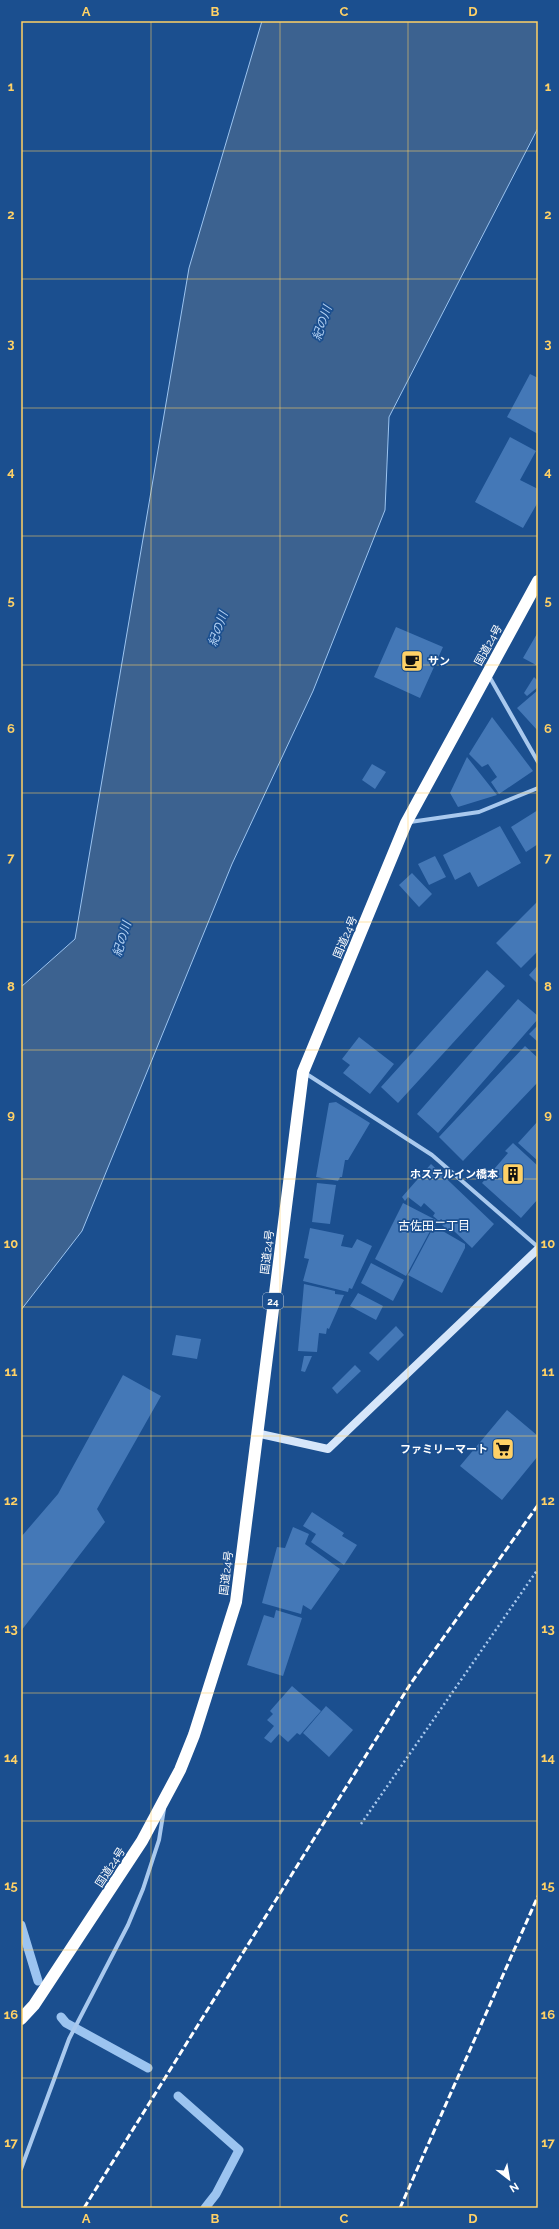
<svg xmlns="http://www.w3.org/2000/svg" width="559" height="2229" font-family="Raleway,'Noto Sans JP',sans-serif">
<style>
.water{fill:#3c6290;stroke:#9cc4f0}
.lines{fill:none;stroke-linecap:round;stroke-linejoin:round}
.stream{stroke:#9cc4f0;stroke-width:9}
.building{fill:#4478b7}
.path{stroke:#a9c9ee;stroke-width:2.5;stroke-dasharray:2 3;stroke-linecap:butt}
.street{stroke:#a9c9ee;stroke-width:4}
.secondary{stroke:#d6e6fa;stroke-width:8}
.highway{stroke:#fff;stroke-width:12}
.rail{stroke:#fff;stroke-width:3;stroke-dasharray:7 3;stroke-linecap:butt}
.grid{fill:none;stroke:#ffd166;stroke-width:1;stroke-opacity:0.55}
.labels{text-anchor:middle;stroke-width:3.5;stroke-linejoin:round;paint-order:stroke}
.shield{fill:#1b4f8f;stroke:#bbcadd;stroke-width:1}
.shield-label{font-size:10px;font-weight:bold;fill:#fff}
.street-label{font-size:11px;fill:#fff;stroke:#1b4f8f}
.poi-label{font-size:11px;font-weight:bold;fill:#fff;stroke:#1b4f8f;text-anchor:end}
.water-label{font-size:12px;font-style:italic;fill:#b5d3f5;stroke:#1b4f8f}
.neighbourhood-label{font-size:12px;fill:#fff;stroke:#1b4f8f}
.neatline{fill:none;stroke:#ffd166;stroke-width:1.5}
.grid-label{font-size:13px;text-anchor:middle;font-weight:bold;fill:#ffd166}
</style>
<rect width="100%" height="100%" fill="#1b4f8f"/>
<path class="water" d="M262,21H538V128L389,417L385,510L313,691L232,864L82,1231L21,1310V987L75,939L189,268Z"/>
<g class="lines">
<path class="stream" d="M21,1925L38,1981
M61,2017L66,2023L148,2068
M178,2096L239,2150L216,2194L205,2208"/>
</g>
<path class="building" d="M530,374L538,378V434L507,417Z
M510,437L536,451L520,480L538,489V502L523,528L475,502Z
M396,627L443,647L420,698L374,677Z
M538,632V666L523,658Z
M534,677L538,681V687L527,696L524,693Z
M538,690V731L517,708Z
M492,717L533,771L499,794L491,782L497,777L488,764L482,767L469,754Z
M467,757L497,795L458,807L450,793Z
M372,764L386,772L375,789L362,780Z
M538,810V844L526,852L511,827Z
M500,826L521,863L478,887L470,872L455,880L443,855Z
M435,856L446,877L429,885L418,864Z
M412,873L432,894L419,907L399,885Z
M538,901V951L521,968L496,943Z
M538,965V984L529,975Z
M487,970L505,986L398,1103L381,1087Z
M518,999L538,1016V1019L438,1133L417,1114Z
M538,1025V1042L529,1034Z
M359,1037L394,1064L370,1094L343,1073L350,1065L342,1059Z
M525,1046L538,1058V1082L463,1161L439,1137Z
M336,1102L370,1123L348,1160H345L342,1177H340L338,1181L316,1177L329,1103Z
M538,1121V1161L518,1143Z
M513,1143L538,1166V1199L521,1218L482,1183L508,1153L505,1151Z
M431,1164L494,1224L472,1248L454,1231L451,1233L442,1225L445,1222L441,1219L439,1221L433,1216L435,1213L424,1203L421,1207L408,1197L405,1201L402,1197Z
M317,1183L336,1185L330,1224L312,1222Z
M403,1203L436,1220L406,1276L375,1259Z
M434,1226L465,1244V1248L442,1293L408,1275Z
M310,1228L344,1235L341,1246L352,1248L357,1239L372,1246L352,1289L349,1288L348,1292L303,1281L309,1259L304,1258Z
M371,1263L404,1280L393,1301L361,1283Z
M304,1284L335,1291V1294L344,1295L329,1329L327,1328L326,1334L319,1333L317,1352L298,1351Z
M358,1293L383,1306L376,1320L350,1306Z
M396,1326L404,1335L378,1361L369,1353Z
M176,1335L201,1339L197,1359L172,1355Z
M304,1356H312L305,1372L301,1371Z
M355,1365L361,1371L337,1394L332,1388Z
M123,1375L161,1396L97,1509L105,1522L21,1631V1537L58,1494Z
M507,1410L538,1436V1456L502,1500L460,1466Z
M312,1512L344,1533L342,1536L357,1545L344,1565L311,1542L316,1534L303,1526Z
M293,1527L309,1534L305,1544L340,1569L311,1610L303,1605L301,1614L262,1603L277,1547L285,1548Z
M276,1610L302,1618L283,1676L247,1665L264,1615L274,1618Z
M292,1686L321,1711L300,1735L297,1733L288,1742L279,1734L271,1743L264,1738L274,1726L267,1720L273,1714L270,1711Z
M326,1706L353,1730L329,1757L303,1733Z"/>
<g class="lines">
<path class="path" d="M361,1824L538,1569"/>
<path class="street" d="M489,676L538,762
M410,822L479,812L538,788
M305,1073L432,1155L538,1247
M21,2169L69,2039L128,1925L143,1889L159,1840L164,1809"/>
<path class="secondary" d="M256,1433L328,1449L538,1249"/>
<path class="highway" d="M21,2019L34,2005L142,1841L180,1770L194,1735L236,1602L303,1072L406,823L538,581"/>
<path class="rail" d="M84,2208L411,1683L538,1505
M400,2208L538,1896"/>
</g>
<path class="grid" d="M151,21V2208M280,21V2208M408,21V2208M21,151H538M21,279H538M21,408H538M21,536H538M21,665H538M21,793H538M21,922H538M21,1050H538M21,1179H538M21,1307H538M21,1436H538M21,1564H538M21,1693H538M21,1821H538M21,1950H538M21,2078H538"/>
<defs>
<g id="cafe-square" transform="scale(1.15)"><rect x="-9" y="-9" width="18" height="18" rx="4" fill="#ffd166" stroke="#1b4f8f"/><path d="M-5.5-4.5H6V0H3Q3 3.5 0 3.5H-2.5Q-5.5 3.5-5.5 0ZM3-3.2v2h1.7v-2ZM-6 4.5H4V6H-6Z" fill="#111"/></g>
<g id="building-square" transform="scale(1.15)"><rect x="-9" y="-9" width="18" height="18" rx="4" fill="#ffd166" stroke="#1b4f8f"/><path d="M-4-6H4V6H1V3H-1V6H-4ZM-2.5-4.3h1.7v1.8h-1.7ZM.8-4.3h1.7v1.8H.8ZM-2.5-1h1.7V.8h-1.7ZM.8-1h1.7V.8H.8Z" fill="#111"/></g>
<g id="supermarket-square" transform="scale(1.15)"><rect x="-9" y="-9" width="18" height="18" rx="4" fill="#ffd166" stroke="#1b4f8f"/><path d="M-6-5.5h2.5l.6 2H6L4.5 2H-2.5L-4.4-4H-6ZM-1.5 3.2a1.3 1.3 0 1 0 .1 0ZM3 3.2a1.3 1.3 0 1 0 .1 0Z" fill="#111"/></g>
</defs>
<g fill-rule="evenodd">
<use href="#cafe-square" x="412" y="661"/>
<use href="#building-square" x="513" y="1174"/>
<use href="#supermarket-square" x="503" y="1449"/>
</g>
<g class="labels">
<rect class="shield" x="263" y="1293" width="20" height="16" rx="3"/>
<g class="shield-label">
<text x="273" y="1305">24</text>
</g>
<g class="street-label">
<text transform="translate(488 645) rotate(-61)" y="4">国道24号</text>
<text transform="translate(345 937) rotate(-67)" y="4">国道24号</text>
<text transform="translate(267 1252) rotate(-83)" y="4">国道24号</text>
<text transform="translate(226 1573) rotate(-83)" y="4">国道24号</text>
<text transform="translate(110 1867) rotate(-57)" y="4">国道24号</text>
</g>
<g class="poi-label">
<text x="428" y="665" text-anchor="start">サン</text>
<text x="498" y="1178">ホステルイン橋本</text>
<text x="488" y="1453">ファミリーマート</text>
</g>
<g class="water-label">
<text transform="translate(322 323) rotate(-71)" y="4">紀の川</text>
<text transform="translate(218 629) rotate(-71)" y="4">紀の川</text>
<text transform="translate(122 939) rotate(-73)" y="4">紀の川</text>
</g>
<g class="neighbourhood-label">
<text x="434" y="1230">古佐田二丁目</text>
</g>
</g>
<rect width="559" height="2229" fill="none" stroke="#1b4f8f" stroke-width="44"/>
<g transform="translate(509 2179) rotate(149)" stroke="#1b4f8f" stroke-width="3" paint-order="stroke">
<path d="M0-3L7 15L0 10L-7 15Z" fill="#ffffff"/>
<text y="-6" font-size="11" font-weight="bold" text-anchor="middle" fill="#ffffff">N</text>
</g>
<rect x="22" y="22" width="515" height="2185" class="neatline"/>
<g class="grid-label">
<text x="86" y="16">A</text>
<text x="215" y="16">B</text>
<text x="344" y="16">C</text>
<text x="473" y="16">D</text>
<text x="11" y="91">1</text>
<text x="548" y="91">1</text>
<text x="11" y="219">2</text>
<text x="548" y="219">2</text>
<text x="11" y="348">3</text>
<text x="548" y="348">3</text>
<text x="11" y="476">4</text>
<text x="548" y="476">4</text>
<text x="11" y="605">5</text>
<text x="548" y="605">5</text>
<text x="11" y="733">6</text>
<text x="548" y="733">6</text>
<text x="11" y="862">7</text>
<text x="548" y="862">7</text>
<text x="11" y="991">8</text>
<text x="548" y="991">8</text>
<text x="11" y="1119">9</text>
<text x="548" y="1119">9</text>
<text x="11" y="1248">10</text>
<text x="548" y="1248">10</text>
<text x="11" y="1376">11</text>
<text x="548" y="1376">11</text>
<text x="11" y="1505">12</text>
<text x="548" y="1505">12</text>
<text x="11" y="1633">13</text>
<text x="548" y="1633">13</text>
<text x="11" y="1762">14</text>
<text x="548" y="1762">14</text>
<text x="11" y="1890">15</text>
<text x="548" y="1890">15</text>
<text x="11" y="2019">16</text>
<text x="548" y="2019">16</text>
<text x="11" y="2147">17</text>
<text x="548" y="2147">17</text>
<text x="86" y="2223">A</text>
<text x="215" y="2223">B</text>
<text x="344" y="2223">C</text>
<text x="473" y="2223">D</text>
</g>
</svg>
